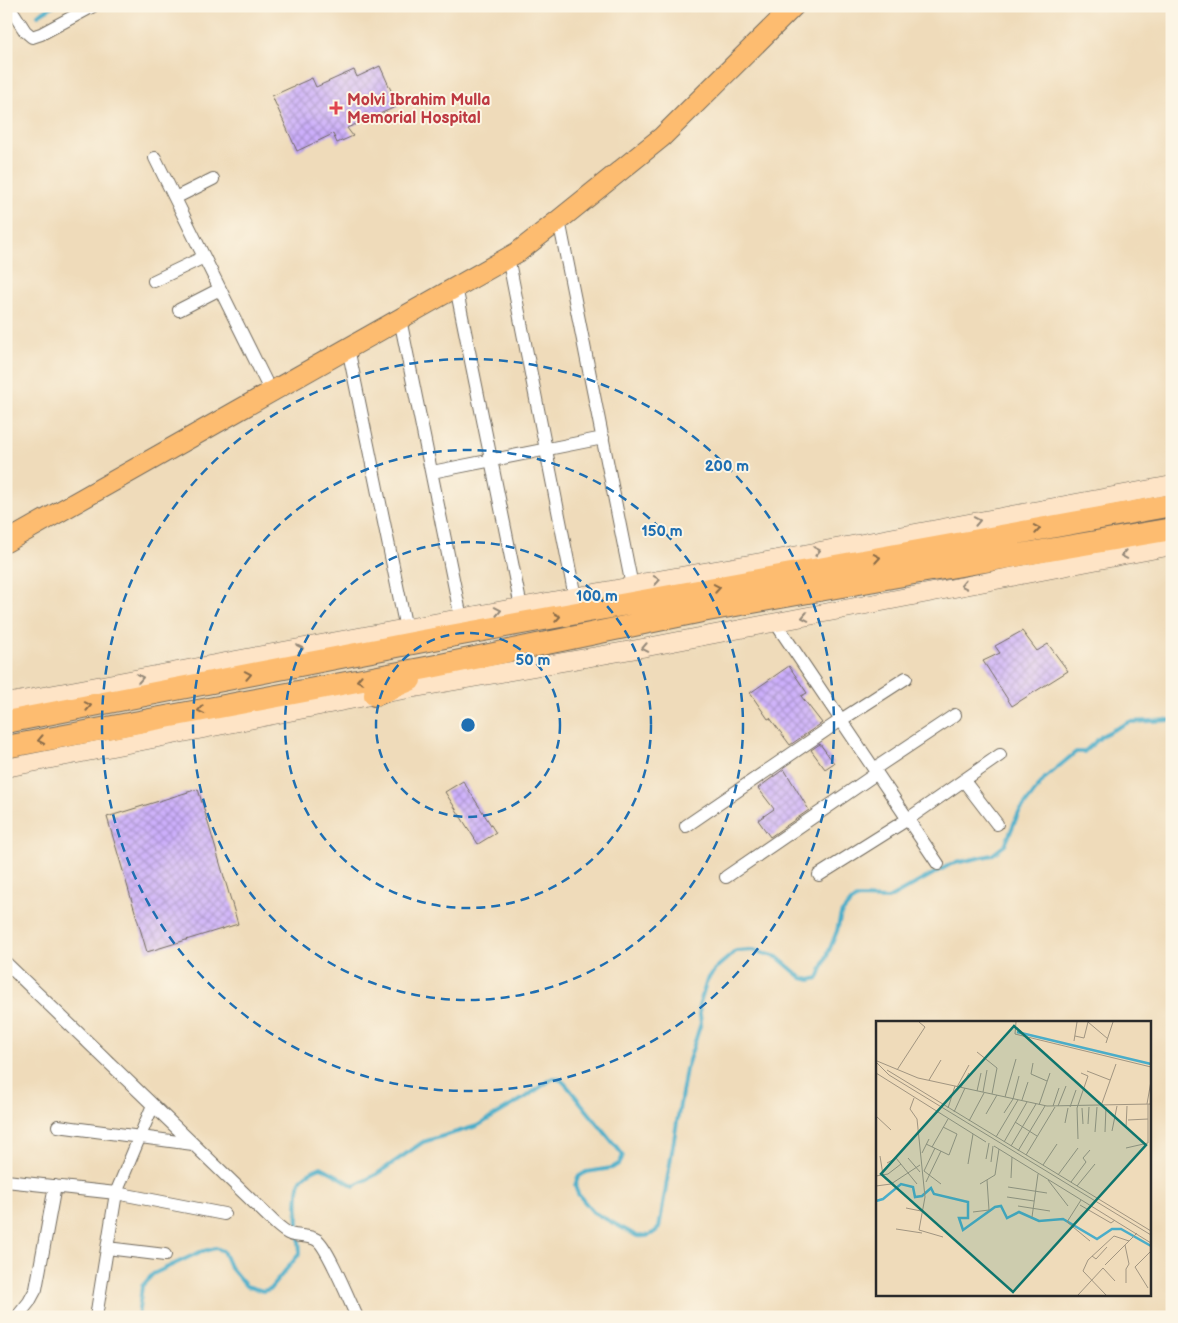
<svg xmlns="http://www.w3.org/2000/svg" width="1178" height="1323" font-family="'Balsamiq Sans',sans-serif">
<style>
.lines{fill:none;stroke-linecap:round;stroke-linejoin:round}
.stream{stroke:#4aadc9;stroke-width:4}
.building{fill:url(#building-cross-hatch)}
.street-casing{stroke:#70695d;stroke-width:14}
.secondary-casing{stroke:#70695d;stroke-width:19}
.primary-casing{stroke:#70695d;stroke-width:22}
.highway-casing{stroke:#70695d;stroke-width:24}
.street{stroke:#fff;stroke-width:12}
.secondary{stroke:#fee4c6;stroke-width:18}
.primary{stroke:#fdbc70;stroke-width:20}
.highway{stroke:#fdbc70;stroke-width:22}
.oneway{stroke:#948878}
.oneway2{stroke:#8a6c4a}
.ring{fill:none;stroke:#1f6fb2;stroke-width:2.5;stroke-dasharray:9 6}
.health-dot{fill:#e0444e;stroke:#fcf5e5;stroke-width:2}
.labels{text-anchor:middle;stroke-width:4;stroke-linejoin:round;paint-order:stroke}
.health-label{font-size:16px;font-weight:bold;fill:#be3a42;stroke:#fcf5e5;text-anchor:start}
.inset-river{fill:none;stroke:#4aadc9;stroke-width:2.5}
.inset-road{fill:none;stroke:#a19581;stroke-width:1}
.view{fill:#0f766e;fill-opacity:0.15;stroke:#0f766e;stroke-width:2.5}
.inset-edge{fill:none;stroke:#2b2b2b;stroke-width:2.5}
.centre{fill:#1f6fb2;stroke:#fcf5e5;stroke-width:2.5}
.ring-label{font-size:15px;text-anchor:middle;font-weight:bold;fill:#1f6fb2;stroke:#fcf5e5;stroke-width:4;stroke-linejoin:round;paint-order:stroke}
</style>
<defs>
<pattern id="building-cross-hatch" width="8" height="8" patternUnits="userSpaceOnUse" patternTransform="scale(1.25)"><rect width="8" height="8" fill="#ccaffb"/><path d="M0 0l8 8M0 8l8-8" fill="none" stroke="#a68fcb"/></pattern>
</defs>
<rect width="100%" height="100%" fill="#fcf5e5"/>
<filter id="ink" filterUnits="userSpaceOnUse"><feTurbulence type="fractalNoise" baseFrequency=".02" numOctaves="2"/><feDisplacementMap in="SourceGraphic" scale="10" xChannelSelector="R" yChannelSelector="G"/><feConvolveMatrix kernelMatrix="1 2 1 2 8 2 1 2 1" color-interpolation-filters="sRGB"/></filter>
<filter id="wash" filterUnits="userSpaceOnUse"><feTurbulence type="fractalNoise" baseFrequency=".0096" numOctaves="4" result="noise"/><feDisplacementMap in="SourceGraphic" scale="20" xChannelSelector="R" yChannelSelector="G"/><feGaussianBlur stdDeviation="1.12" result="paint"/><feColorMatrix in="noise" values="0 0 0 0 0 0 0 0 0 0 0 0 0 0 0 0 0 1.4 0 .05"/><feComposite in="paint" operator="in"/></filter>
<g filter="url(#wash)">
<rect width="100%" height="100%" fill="#efdbba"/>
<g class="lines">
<path class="stream" d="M38,15L53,6
M138,1317L142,1286L153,1274L200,1252L216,1248L223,1251L230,1267L246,1286L263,1291L270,1289L300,1253C299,1237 294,1193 301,1180C306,1173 313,1170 321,1167L338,1176L354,1186L377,1174L423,1142L477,1126L526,1097L553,1078L561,1080L567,1086L623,1155L620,1163L612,1168L586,1172L578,1177L575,1186L578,1194L593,1212L637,1236C647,1237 652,1235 659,1228L686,1069L701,1023L699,1006L707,980L717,967L736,951L753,950L777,957L802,978L810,980L818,978L837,931L841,914L851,902L858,898L888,899L951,864L992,855L1005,845L1018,814L1045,778L1076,752H1084L1103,735L1129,722L1172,720"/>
</g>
<g id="blocks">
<path class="building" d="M380,66L398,106L347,128L353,136L337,143L333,134L297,151L272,96L312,78L316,87L354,70L357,77Z
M1022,631L1037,651L1048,644L1068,671L1012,706L983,661L1000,653L995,646Z
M789,666L807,693L801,696L822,723L790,745L770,718L768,719L750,693Z
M820,744L834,763L825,769L811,750Z
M784,769L809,810L770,837L758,820L774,809L758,788Z
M463,781L496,833L478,844L445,792Z
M198,789L238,924L147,952L107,817Z"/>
</g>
</g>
<g filter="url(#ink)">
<use href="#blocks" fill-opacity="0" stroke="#70695d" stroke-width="1"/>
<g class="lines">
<g class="street-casing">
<path id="street" d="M9,6L25,31L32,37L41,34L93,6
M155,158L271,392
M175,198L213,179
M559,220L632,586
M508,257L575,597
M154,281L204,257
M456,287L521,607
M179,310L220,289
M400,319L461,618
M348,348L406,629
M432,472L603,438
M775,622L938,864
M874,769L955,715
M964,781L997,824
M686,826L841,720L906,678
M819,875L908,819L1000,755
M726,877L877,773
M6,963L277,1225C281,1228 285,1232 290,1234C299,1237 309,1235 317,1240C327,1246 350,1302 357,1317
M58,1126L193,1144
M6,1181L116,1193L224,1214
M107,1248L165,1255
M6,1316L7,1317
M17,1317L29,1302L36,1289L55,1186
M96,1317L116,1193L153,1105"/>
</g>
<g class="secondary-casing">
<path id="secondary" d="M6,703L632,586L646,582L761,562L1172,485
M6,768L375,695L637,649L1172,546"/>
</g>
<g class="primary-casing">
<path id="primary" d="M6,542L518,252L559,220L662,137L794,6"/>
</g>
<g class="highway-casing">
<path id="highway" d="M375,695L410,680
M6,722L423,641L1172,505
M6,747L426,668L702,611L914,573L1172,529"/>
</g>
<use href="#street" class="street"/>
<use href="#secondary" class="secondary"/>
<use href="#primary" class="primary"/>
<use href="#highway" class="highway"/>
</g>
<defs><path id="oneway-chevron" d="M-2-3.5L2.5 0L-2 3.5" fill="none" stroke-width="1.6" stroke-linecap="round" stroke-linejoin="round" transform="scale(1.25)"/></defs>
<g class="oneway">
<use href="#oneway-chevron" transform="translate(977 521) rotate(-11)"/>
<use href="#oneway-chevron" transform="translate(817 551) rotate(-11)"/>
<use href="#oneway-chevron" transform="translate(1124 555) rotate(169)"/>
<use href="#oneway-chevron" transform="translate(657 580) rotate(-9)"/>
<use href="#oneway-chevron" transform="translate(964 585) rotate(169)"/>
<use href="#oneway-chevron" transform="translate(498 611) rotate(-11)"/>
<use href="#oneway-chevron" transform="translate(805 617) rotate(169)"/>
<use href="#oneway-chevron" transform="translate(645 648) rotate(169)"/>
<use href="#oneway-chevron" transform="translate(300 649) rotate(-11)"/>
<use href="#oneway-chevron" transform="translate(140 678) rotate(-11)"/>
</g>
<g class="oneway2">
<use href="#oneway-chevron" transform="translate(1037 529) rotate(-10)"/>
<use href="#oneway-chevron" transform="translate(877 558) rotate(-10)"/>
<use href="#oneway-chevron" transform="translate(717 588) rotate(-10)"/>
<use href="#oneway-chevron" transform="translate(557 617) rotate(-10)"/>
<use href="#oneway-chevron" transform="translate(248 675) rotate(-11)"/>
<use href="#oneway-chevron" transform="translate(360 680) rotate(169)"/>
<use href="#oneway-chevron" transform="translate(88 706) rotate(-11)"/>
<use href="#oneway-chevron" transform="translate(201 710) rotate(169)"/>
<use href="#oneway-chevron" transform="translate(41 740) rotate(169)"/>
</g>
</g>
<g class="ring">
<circle cx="468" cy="725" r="92"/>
<circle cx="468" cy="725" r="183"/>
<circle cx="468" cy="725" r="275"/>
<circle cx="468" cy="725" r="366"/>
</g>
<path class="health-dot" d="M333.5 100.5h5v5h5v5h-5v5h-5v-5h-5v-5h5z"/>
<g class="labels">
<g class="health-label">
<text x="347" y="105">Molvi Ibrahim Mulla<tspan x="347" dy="18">Memorial Hospital</tspan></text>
</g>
</g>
<g transform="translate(876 1021)">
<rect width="275" height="275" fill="#efdbba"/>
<path class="inset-river" d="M141,11L275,43M0,180L7,178L25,163L37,166L39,176L46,175L55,167L58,173L92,181V197H83L87,209L119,186L125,185L131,197L143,191L163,200L187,198L221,218L236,208H245L275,225"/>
<path class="inset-road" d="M140,1L139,13L275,46M212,1L232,18M199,15L208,17L212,1M198,20L201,1M230,22L237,1M101,31L121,47L116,73M1,40L42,57L171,85L275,83M0,41L13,54L275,214M157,42L155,53L171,60M11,49L275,210M21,49L49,6L43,1M211,50L234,59M0,52L110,121M53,59L65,39M81,66L93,44M85,66L93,52M101,70L105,52M107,71L111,49M129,76L140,38M38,77L34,88L41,98L49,176L43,209L67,216M146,79L152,61M271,83L275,60M163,84L174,52M177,85L183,67M182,85L190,65M225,85L240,43M194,86L200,69M72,87L79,65M206,87L207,103M78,91L89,67M128,92L137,78L143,55M110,93L121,74M0,95L15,109M252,99L272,98M93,100L108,72M139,101L161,115M189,102L192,87M212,103L213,86M250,107L251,85M236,110L241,85M219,111L221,86M229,111L230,86M120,116L142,79M202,118L201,87L212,55L205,52M128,121L151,81M50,123L73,134L81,113L67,106M118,125L275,222M135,125L160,83M56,126L72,98M59,127L48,150L65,163M250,127L272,122V83M142,130L169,85M46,132L53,118M150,134L179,86M4,135L7,154M32,137L44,151M110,138L113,122M115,141L117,125M11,142L20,137L41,163M92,143L97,113M167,144L181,123M182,154L202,127M0,155L12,153L25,143M135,157L136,136M172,159L192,185M50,161L65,130M195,161L210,141L207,137L214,129M104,163L119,154L123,128M0,165L15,163L44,144M201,165L219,143M132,166L171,172M131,176L158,180M205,179L191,201L214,220M204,184L235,202L239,199M142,185L174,190M30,187L45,190M97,191L113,189L111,159M156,196L162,153M20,208L46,212M249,224L253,243L250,248V262M216,235L220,238L231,226M229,244L261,212M272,267L259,246L275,230M202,274L227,247L239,260M230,274L207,250L212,239L238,215L253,220"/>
<path class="view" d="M138,5L270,124L137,271L5,153Z"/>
<rect width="275" height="275" class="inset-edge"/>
</g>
<circle cx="468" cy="725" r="8" class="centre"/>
<g class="ring-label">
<text x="727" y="471">200 m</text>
<text x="662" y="536">150 m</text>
<text x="597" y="601">100 m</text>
<text x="533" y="665">50 m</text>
</g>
<rect width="1178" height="1323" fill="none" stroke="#fcf5e5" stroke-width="25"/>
</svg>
